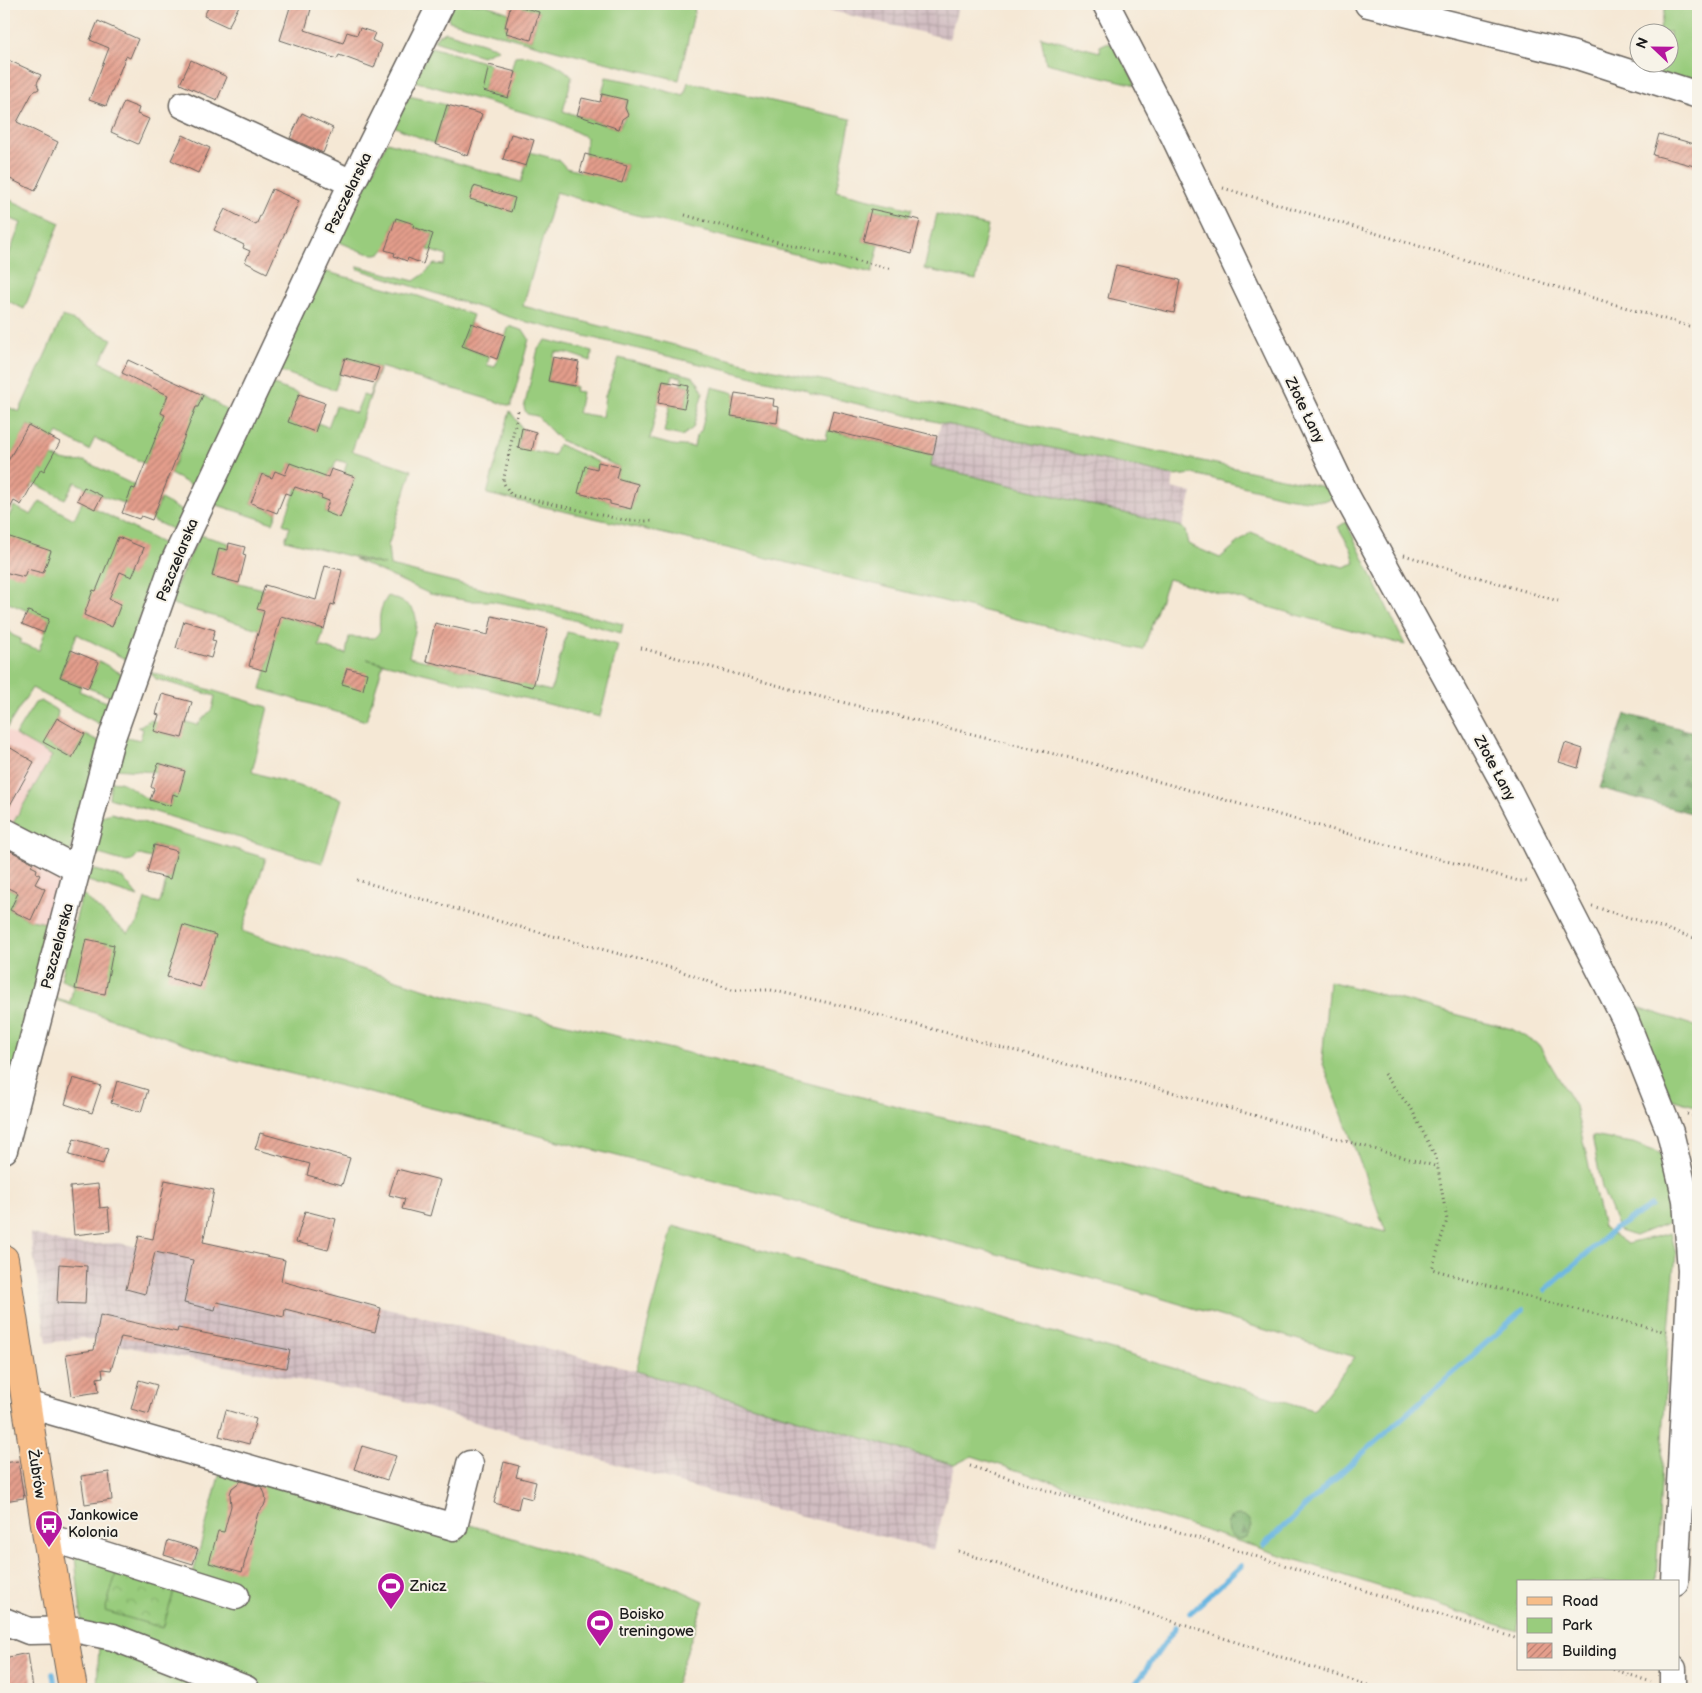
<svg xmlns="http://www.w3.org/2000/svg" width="1702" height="1693" font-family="'Balsamiq Sans',sans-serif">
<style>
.built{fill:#f7d0ca}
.industrial{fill:url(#industrial-grid)}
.green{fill:#99cc7d;stroke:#5a744c;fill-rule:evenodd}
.forest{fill:url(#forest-firs);stroke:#4b6644}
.park{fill:url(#park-crowns);stroke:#5a744c}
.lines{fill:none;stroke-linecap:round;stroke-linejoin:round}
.stream{stroke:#67b5e1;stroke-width:5.5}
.building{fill:url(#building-hatch)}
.minor-casing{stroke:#68635d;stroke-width:29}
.major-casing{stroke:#68635d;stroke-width:30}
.path{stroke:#68635d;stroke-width:3;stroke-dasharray:1 4;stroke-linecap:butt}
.minor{stroke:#fff;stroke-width:26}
.major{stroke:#f7bd88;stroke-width:28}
.labels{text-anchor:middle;stroke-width:4;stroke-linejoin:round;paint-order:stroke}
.street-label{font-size:15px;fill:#1c1c1c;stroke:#f7f3e8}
.poi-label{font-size:15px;fill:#1c1c1c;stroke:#f7f3e8;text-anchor:start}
</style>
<defs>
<pattern id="industrial-grid" width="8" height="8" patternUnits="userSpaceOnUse" patternTransform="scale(1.25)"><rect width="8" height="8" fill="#d2bec2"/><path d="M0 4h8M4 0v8" fill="none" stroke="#b4a3a6"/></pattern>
<pattern id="forest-firs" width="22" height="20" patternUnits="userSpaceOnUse" patternTransform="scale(1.25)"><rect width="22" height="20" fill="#7ab06c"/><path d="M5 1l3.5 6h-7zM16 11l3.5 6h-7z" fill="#638e58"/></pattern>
<pattern id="park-crowns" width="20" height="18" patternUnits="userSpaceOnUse" patternTransform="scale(1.25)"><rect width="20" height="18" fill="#99cc7d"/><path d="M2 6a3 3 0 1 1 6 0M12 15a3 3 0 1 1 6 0" fill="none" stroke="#83af6b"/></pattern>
<pattern id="building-hatch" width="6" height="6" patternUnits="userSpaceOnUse" patternTransform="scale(1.25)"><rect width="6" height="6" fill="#e49e8c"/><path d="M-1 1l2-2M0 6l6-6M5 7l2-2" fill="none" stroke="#b88072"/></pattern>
</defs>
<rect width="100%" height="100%" fill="#f7f3e8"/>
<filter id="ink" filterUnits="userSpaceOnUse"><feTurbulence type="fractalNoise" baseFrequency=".02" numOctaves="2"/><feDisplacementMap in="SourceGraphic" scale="10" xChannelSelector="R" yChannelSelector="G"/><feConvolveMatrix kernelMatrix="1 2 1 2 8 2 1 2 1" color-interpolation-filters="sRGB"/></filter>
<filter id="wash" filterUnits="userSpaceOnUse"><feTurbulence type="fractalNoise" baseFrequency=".0096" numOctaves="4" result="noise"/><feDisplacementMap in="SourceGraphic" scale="20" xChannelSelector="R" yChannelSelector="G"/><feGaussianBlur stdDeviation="1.12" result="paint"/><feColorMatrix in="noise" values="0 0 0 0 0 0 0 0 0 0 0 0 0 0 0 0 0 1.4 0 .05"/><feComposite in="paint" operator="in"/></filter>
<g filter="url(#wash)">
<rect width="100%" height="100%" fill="#f5e8d5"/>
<path class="built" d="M4,729L89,777L4,1096Z"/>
<path class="industrial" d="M803,4H959L949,39Z
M941,423L1174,476L1172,488L1192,493L1182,527L930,466Z
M30,1233L72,1245L119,1243L201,1261L636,1371L954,1465L934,1550L716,1494L398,1399L82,1338L47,1343Z"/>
<path class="green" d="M451,4H484L509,13L505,27H508L506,33L531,40L539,12L511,4H696L679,80L559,51L449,21L447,13Z
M1666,4H1698V100L1646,84L1651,63L1670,62V32H1659Z
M446,32L495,47L498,49L482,56L434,41L438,35Z
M1041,37L1100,52V46L1106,43L1116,45L1136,85L1046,63Z
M431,47L490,64L483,91L508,98L515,73L511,71L515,56C533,53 560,63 572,77L563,111L619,129L627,112L625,108L627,101L602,94L606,77L633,82L684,96L688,82L851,119L836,191L912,209L909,217L871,209L863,241L879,245L872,273L616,210L556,192L523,306L756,366L1329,488L1334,497L1324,501L1307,500L1286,497L1194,474L1174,476L810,393L807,390L519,320L358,269V266L414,281L423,275L434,264L444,265L447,256L428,250L433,234L413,227V224L396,218C392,227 391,239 386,248C378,263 351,246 339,242L387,142L521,182L530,152L559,160L566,168L623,182L627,165L585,154L586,137L554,121L414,81Z
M409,96L447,105L435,144L395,127V123Z
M4,197L60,223L24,309L4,299V267L21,223L4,216Z
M937,214L988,226L976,280L924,269Z
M327,272L418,296L473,315L462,346L489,357L487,365L495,367L509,326L524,331L529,339L511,406L380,367L352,451L412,470L388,546L390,566L623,624L621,633L533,609L491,601H469L430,594L354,559L385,565L285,540L290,527L283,524L304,469L291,463L285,475L272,478L262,474L251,503L277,513L273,523L214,504L268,383L299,394L289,422L315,431L318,423L328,427L336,406L356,413L363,395L369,397L379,368L345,358L335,390L274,369L319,274ZM337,460L347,463L344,473L355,477L340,517L325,512L329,501L321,498L331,469H333Z
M63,316L112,339L100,362L175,398L161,413L168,416L198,407L203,395L230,412L195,487L170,474L180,450L155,440L145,464L95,438L89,450L58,433L54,439L28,425L13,453L43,471L52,456C63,461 72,463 84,461L134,485L126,504L102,496L75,482L65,499L34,483L31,488L4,473V466L6,462L4,460V405L19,412Z
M546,340L592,351L591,361L567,353L555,352L548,381L576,387L575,391L582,392L578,413L602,417L605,396L619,358L692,376L699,384L703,392L693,428L682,436L664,432L670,405L684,408L689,386L681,384L682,377L673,376L671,382L663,381L650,439L672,445L694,447L696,436L701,431L712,387L735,393L732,416L777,423L785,425L799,433L826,440L828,430L933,455L931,466L1182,527L1185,531L1188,544L1220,558L1251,532L1318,560L1344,567L1355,563L1351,549L1338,527L1346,522L1405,645L1168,579L1143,650L727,548L487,494L510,411L522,428L518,448L554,456L558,444L598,462L597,469L585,466L579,493L610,501V504L631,509L638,484L616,478L619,467L560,440L537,416L527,414L524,408L538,349Z
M161,499L184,512L176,531L152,520Z
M40,501L74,519L82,502L169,547L139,620L127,660L77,634L60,677L81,686L79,691L112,704L105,727L32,688L6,729L4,728V622L12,635L21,639L20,643L39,650L49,620L4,601V519L5,517L8,518L14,506L31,515Z
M200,535L229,543L228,550L219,549L212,576L263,589L258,609L324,629L319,646L346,654L349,637L374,638L380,632C379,616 379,609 388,596C429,609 415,625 409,657L551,691L567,632L618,645L600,717L367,659L383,664L366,721L261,689L276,634L168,603Z
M99,661L122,674L114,698L88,688Z
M150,672L268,707L252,772L342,799L322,863L109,798L111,782C125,778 137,795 150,800C156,802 163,804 170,805L173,794L178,795L185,771L158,763L155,772L114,769L122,736L140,740L143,729L138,727L150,720L157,722L155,731L181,738L186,722L197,725L212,709L215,696L156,679Z
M41,701L58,711L57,718L44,742L71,758L85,734L100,742L69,857L13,823L52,756L15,735L35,703Z
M111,813L266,858L242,931L253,935L448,996L722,1061L1386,1232L1322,1061L1329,981L1512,1029L1539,1045L1575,1106L1603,1227L1627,1244L1671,1233L1676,1254L1668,1341L1656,1582H1518V1631L972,1456L954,1465L636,1371L673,1226L1008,1319L1314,1410L1355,1357L1117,1285L439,1110L231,1059L56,1000V998L70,1002L74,985L61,980L82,894C98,907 111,922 128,933L138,922L145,899L160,903L167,878L170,879L177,851L154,845L151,858L140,855L136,856L132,861L126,862L92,852L102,816Z
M89,868L123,878L138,897L85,880Z
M4,886L18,893L10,910L31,920L51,924L4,1119Z
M1632,1005L1698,1027V1107L1671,1099Z
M1592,1136L1633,1143L1662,1154L1670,1222L1635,1236L1619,1231L1602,1188Z
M225,1453L477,1527L680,1590L704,1601L674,1689H262L113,1632L82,1627L73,1537L193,1574Z
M99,1644L219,1689H97Z"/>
<path class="forest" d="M1625,714L1698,733V815L1600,788Z
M1227 1527a12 12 0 1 1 24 0a12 12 0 1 1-24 0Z"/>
<path class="park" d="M116,1574L174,1591L163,1628L105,1611Z"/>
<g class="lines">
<path class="stream" d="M1546,1290L1612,1231L1651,1206
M1264,1545L1345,1469L1523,1310
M1190,1613L1241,1566
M53,1674L56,1689
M1132,1689L1176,1627"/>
</g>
<g id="blocks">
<path class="building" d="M210,4H240L228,27L204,16Z
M291,4L311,9L305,30L343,43L347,32L357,35L360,28L375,33L372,40L382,45L374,68L339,55L337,59L280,40Z
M511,4L539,12L531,40L506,33L508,27H505Z
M98,21L138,39L130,58L126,56L106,106L89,100L109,48L90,40Z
M8,60L41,75L37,83L39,89L33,92L17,122L58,142L35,191L4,176V69Z
M191,60L227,77L217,100L180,84Z
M489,65L516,72L508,98L483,91Z
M602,94L627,100L625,108L628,115L622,119L619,129L577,115L582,98L600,102Z
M124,102L139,108L137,114L149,119L138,144L111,132Z
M447,105L482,114L468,156L435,144Z
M302,113L333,128L323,153L290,138Z
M511,134L534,140L526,166L503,159Z
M1659,134L1698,145V167L1653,155Z
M183,135L210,148L198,173L171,160Z
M585,154L627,165L622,183L580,172Z
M474,186L515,198L511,212L470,199Z
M272,189L299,201L267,273L245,262L250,251L243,248L244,245L214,230L225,209L256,225Z
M871,209L920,220L912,253L863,241Z
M396,218L414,224L413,227L433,234L423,264L408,258L407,261L394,256L395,253L385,250Z
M1116,265L1180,280L1174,313L1108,298Z
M471,323L505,335L497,359L462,346Z
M553,357L579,362L574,386L548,381Z
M345,358L379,368L374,383L340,374Z
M128,360L203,395L198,407H196L152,520L141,516L139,519L122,513L132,488L135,489L165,415L161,413L168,395L122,373Z
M663,381L689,386L684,408L658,403Z
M735,393L774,399L773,406L779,407L777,423L731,416Z
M299,394L325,403L315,432L288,422Z
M833,411L937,436L933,455L828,430Z
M28,425L60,442L44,471L41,469L21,505L14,501L4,520V468Z
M522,428L536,432L532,451L518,448Z
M598,462L619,467L616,478L638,484L631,509L610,504V501L578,493L585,466L597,469Z
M290,463L328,477L331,469L355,477L340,518L325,512L329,501L321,498L322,496L295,487L291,495L285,493L277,513L251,503L262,474L272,478L275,471L285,475Z
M84,487L102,496L95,509L77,500Z
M4,535L51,551L43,573L27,569L24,577L4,572Z
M118,537L144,548L132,577L120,572L109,599L121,604L112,627L84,615L93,590L96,591Z
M229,543L245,547L243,554L246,555L239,583L212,576L219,548L228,550Z
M325,566L342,570L334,605L331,604L324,629L281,616L266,671L249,666L264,611L257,609L265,585L316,600Z
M28,611L49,619L44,633L22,624Z
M492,616L548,629L533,687L426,661L435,623L488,635Z
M184,621L215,630L212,640L216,641L211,658L176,648Z
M71,650L99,662L88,688L60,677Z
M347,668L367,673L363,690L342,684Z
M162,694L192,702L182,738L154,731L159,715L156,714Z
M57,718L85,734L72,758L43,742Z
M1565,743L1583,749L1578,768L1559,762Z
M4,744L34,762L4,816Z
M158,763L185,771L178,796L173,794L170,806L150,800L154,789L151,787Z
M154,845L177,851L170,879L147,873Z
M7,849L33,863L31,866L37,869L36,873L40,875L35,884L45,889L31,920L10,910L18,893L4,886V856Z
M183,925L216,935L200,987L167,977Z
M86,939L114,945L105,994L75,989Z
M73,1078L101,1086L92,1113L65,1104Z
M117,1081L148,1090L141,1112L111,1103Z
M260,1133L350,1158L342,1185L307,1175L310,1164L255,1149Z
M74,1139L108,1149L103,1164L69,1155Z
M397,1169L440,1180L430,1216L402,1209L405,1199L389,1195Z
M165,1180L214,1190L203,1242L285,1260L281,1281L381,1308L375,1332L285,1309L284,1317L217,1302L215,1310L184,1303L193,1260L155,1252L145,1294L126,1289L139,1236L153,1239Z
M98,1184L100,1208L108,1207L110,1231L74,1235L70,1187Z
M305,1211L336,1219L328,1250L296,1242Z
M59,1264L87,1266L85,1304L57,1303Z
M100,1315L177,1332L178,1328L290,1350L286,1368L189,1351L190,1350L121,1337L111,1370L102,1369L103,1377L97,1378L99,1392L72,1396L66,1354L94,1350Z
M139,1380L157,1385L149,1414L131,1409Z
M226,1410L256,1419L249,1444L219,1436Z
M362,1446L396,1456L387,1480L354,1469Z
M18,1461L24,1498L4,1501V1463Z
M504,1462L519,1466L516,1477L536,1482L532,1499L521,1496L518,1509L494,1503Z
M109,1472L112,1500L85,1504L81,1476Z
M241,1481L262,1487L265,1494L266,1500L264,1506L258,1513L242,1572L209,1563L218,1531L224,1532L231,1506L230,1494L232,1488Z
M168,1540L198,1549L193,1564L164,1555Z
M28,1653L33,1689H8L6,1676H4V1658Z"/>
</g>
</g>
<g filter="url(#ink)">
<use href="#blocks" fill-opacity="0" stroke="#68635d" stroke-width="1"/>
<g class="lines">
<g class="minor-casing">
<path id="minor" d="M1106,4L1173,134L1347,497L1509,792L1625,1019L1670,1132L1686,1200L1691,1271L1675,1582
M1368,4L1571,54L1698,95
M183,105L352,183
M4,831L77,869
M4,1150L110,743L174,562L352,183L441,4
M26,1404L454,1527L470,1464
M47,1537L236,1596
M4,1621L29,1631L79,1630L113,1637L246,1689
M1673,1689V1669"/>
</g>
<g class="major-casing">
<path id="major" d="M4,1259L47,1537L73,1689"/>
</g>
<path class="path" d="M1223,188L1698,329
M685,215L778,242L892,269
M518,411L503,482L511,495L628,521H655
M1404,555L1558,601
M641,648L809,694L1091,763L1519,881H1530
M357,880L487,918L675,969L732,990H771L852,1008L1157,1088L1438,1167
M1592,906L1698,939
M1384,1074L1412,1110L1436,1158L1447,1220L1432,1269L1535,1299L1667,1332
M1687,1114L1698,1117
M970,1466L1518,1639
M958,1551L1379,1689
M1613,1669L1651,1682"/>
<use href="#minor" class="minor"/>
<use href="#major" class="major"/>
</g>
</g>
<defs>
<g id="bus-pin" transform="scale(1.4375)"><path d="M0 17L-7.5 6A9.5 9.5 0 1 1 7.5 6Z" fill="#b5179e" stroke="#f7f3e8"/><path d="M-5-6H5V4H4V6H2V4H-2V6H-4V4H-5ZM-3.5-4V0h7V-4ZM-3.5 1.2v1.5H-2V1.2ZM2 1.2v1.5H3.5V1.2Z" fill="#fff"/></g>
<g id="stadium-pin" transform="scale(1.4375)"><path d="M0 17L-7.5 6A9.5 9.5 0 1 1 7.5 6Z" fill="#b5179e" stroke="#f7f3e8"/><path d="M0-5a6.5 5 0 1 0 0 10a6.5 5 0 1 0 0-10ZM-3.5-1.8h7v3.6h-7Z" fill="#fff"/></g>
</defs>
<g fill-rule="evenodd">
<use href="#bus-pin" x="49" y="1524"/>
<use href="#stadium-pin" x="391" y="1586"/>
<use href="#stadium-pin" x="600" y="1623"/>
</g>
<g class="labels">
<g class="street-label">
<text transform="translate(348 193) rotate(-64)" y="5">Pszczelarska</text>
<text transform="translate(1305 410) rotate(64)" y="5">Złote Łany</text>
<text transform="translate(177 560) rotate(-68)" y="5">Pszczelarska</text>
<text transform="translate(1495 768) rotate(62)" y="5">Złote Łany</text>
<text transform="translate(57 946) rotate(-75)" y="5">Pszczelarska</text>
<text transform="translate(37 1474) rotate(81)" y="5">Żubrów</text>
</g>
<g class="poi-label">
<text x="68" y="1520">Jankowice<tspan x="68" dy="17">Kolonia</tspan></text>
<text x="410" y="1591">Znicz</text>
<text x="619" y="1619">Boisko<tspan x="619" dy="17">treningowe</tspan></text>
</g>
</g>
<rect width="1702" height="1693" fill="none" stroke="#f7f3e8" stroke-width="20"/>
<rect x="1517" y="1580" width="162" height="90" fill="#f7f3e8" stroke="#9f9d96"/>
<rect x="1527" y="1597" width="25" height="8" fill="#f7bd88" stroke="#9f9d96"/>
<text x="1562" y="1606" font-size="15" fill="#1c1c1c">Road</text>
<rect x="1527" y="1618" width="25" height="15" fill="#99cc7d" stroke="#9f9d96"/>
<text x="1562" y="1630" font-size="15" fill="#1c1c1c">Park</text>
<rect x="1527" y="1643" width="25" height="15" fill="url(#building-hatch)" stroke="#9f9d96"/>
<text x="1562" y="1656" font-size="15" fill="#1c1c1c">Building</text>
<g transform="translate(1654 48) rotate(292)"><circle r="24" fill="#f7f3e8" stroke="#9f9d96"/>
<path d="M0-4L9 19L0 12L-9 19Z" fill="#b5179e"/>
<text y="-8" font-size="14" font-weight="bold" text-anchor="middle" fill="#1c1c1c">N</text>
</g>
</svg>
